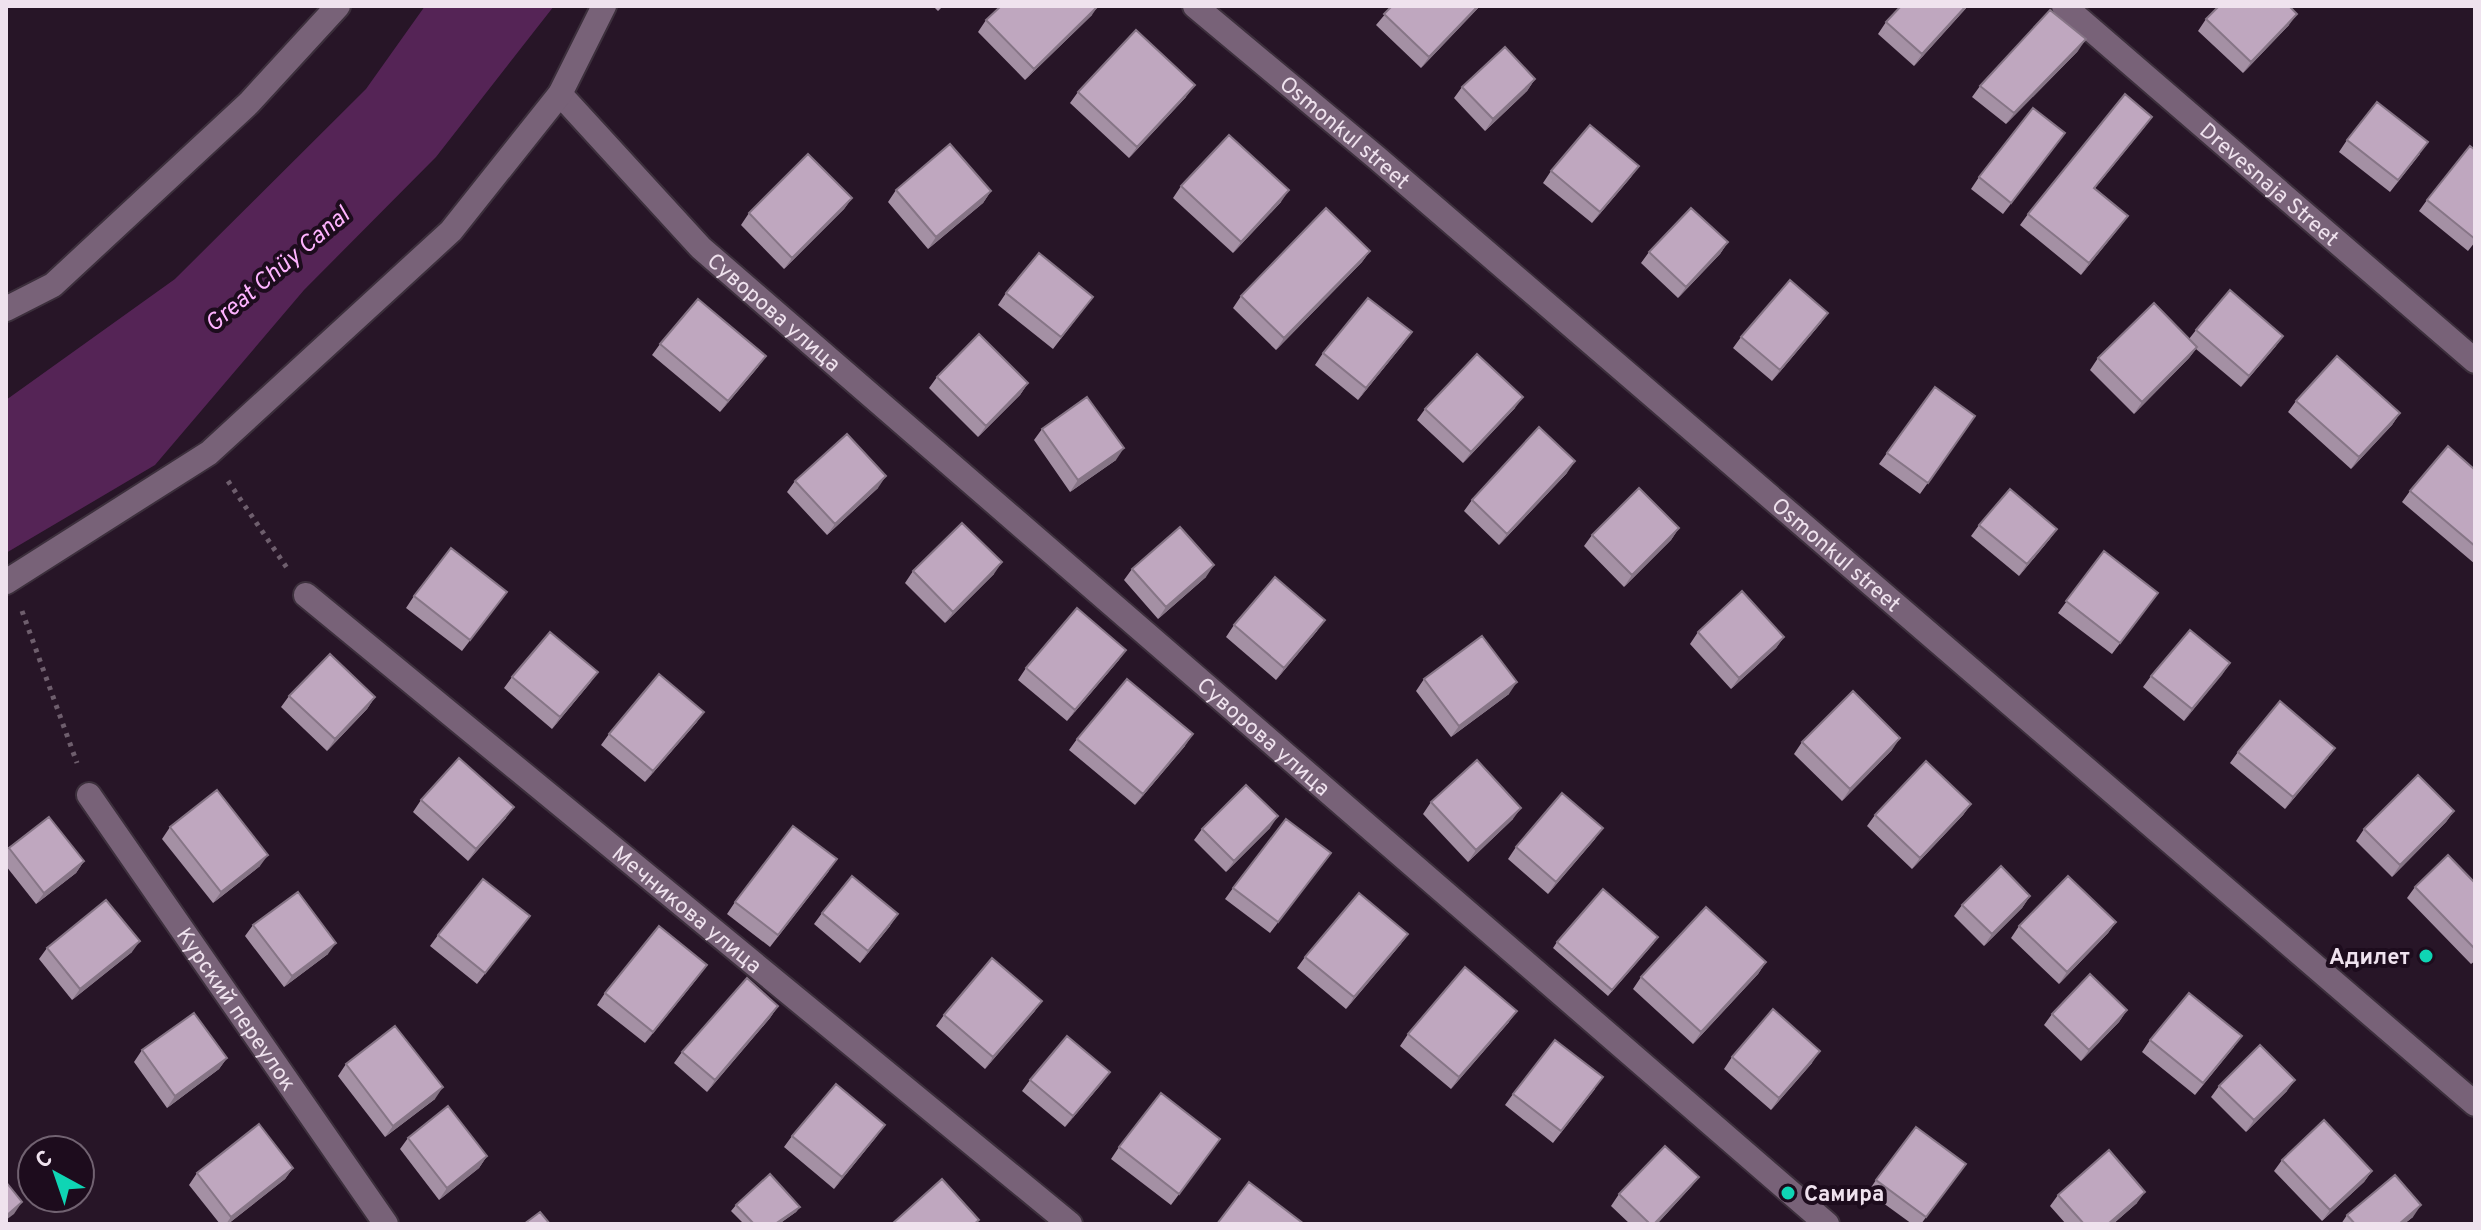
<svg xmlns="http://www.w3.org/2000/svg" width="2481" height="1230" font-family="Overpass,sans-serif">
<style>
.water{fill:#552456}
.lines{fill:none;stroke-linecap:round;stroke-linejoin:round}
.minor-casing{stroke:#3c2f3c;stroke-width:28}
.path{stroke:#6e5e6d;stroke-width:5;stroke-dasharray:4 6;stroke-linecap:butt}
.minor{stroke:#786278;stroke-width:24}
.wall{fill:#a490a4}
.shaded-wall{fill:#867586}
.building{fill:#bfa7bf;stroke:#867586;stroke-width:2}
.poi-dot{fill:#0fd5b4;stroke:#1d0c1d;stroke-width:3}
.labels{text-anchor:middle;stroke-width:8;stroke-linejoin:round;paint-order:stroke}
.street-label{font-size:22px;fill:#efe2ee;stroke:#1d0c1d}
.poi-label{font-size:22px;font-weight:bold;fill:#efe2ee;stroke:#1d0c1d;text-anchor:end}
.water-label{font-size:24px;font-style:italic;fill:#feb3ff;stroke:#1d0c1d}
</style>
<rect width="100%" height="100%" fill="#271527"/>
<path class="water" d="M425,6H554L436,157L304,290L155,465L6,553V400L175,279L366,89Z"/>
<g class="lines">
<g class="minor-casing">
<g id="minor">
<path id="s1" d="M1195,6L1377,158L2475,1104"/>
<path id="s2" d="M2064,6L2475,361"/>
<path id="s3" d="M560,94L701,248L1827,1224"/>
<path d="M6,309L53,285L249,103L338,6"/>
<path d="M6,582L209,453L451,231L560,94L604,6"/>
<path id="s4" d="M306,595L1070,1224"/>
<path id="s5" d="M89,795L386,1224"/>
</g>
</g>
<path class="path" d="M228,481L287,568
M22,611L77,763"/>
<use href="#minor" class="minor"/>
</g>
<path class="wall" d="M933,6H943L938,11Z
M1392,6H1480L1421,68L1376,25Z
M1968,6L1914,66L1878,34L1886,22Z
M1092,15L1025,80L978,32L986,20Z
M2206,19L2289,25L2243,73L2198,31Z
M2078,51L2006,124L1972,97L1980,86Z
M1535,79L1527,91L1485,131L1454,98L1462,87Z
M1078,92L1186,97L1129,158L1070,103Z
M2152,117L2095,188L2128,216L2081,275L2020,225L2028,214Z
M2347,140L2420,154L2390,192L2339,152Z
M2057,144L2003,214L1971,189L1979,177Z
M2475,150V242L2468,251L2419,211L2427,200Z
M1551,171L1631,177L1592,223L1543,183Z
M1181,186L1281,202L1233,253L1173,198Z
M896,190L991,191L983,203L928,249L888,202Z
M852,198L844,209L784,269L741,225L749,213Z
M1728,242L1720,254L1678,298L1641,263L1649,252Z
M1370,251L1362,262L1276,350L1233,308L1241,296Z
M1006,293L1093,297L1053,349L998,305Z
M1828,313L1820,324L1772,381L1733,348L1741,337Z
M2196,330L2283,336L2275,347L2241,387L2196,349L2189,358L2134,414L2090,370L2098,358L2189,339Z
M1404,343L1358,400L1315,365L1323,353Z
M660,344L758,367L720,412L652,355Z
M937,377L1028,383L1020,395L978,437L929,388Z
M1935,387L1975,416L1920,494L1879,464Z
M2296,401L2400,413L2392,425L2351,469L2288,412Z
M1515,408L1463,463L1417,420L1425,409Z
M1042,429L1116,460L1070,492L1034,440Z
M2475,470V564L2402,502L2410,491Z
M1567,473L1499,545L1464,511L1472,500Z
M795,481L878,488L827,535L787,492Z
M1979,525L2057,529L2049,540L2019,576L1971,536Z
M1679,528L1671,540L1624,587L1584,546L1592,535Z
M2104,551L2158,593L2112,654L2058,613Z
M1132,569L1206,577L1158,619L1124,580Z
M913,571L994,574L945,623L905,583Z
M507,592L462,651L406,608L414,596Z
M1234,625L1317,631L1276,680L1226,637Z
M1698,632L1784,637L1776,648L1731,689L1690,644Z
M1126,650L1118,661L1067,721L1018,680L1026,668Z
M2230,663L2184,721L2143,687L2151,676Z
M512,677L590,683L552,729L504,688Z
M1424,679L1509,694L1451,737L1416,691Z
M289,696L375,697L367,709L327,751L281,707Z
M704,712L696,723L645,782L601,745L609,734Z
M1077,739L1185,746L1135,805L1069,750Z
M1802,742L1892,750L1842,801L1794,754Z
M2335,748L2327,759L2285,809L2230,763L2238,752Z
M421,800L506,818L468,861L413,812Z
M1431,802L1513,819L1468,862L1423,814Z
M1971,804L1963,815L1912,869L1867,826L1875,815Z
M2454,811L2446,822L2392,877L2356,841L2364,829Z
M170,827L260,866L213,903L162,839Z
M1270,828L1226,872L1194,840L1202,829Z
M1595,839L1548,894L1508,859L1516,847Z
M9,848L84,861L76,873L36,904L6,866V852Z
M1322,865L1270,933L1225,899L1233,888Z
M829,871L770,947L727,914L735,902Z
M2475,883V961L2471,964L2407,898L2415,887Z
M2030,896L2022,908L1984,946L1954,916L1962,905Z
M822,913L890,926L860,963L814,924Z
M530,916L477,984L430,946L438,935Z
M2116,922L2108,933L2059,984L2011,938L2019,926Z
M253,925L328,954L284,987L245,936Z
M1408,934L1400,945L1346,1009L1297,968L1305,957Z
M1557,942L1654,943L1608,996L1553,948Z
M47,948L132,952L72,1000L39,959Z
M1766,962L1758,974L1693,1044L1633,989L1641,977Z
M699,976L645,1043L597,1005L605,993Z
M1042,1001L1034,1012L985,1069L936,1026L944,1015Z
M778,1006L770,1018L707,1092L674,1063L682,1052Z
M2127,1010L2119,1022L2081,1061L2044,1025L2052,1014Z
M1509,1022L1451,1089L1400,1046L1408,1034Z
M2150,1040L2234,1047L2195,1095L2142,1052Z
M142,1050L227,1058L219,1069L167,1108L134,1062Z
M1732,1057L1812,1063L1771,1110L1724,1069Z
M346,1064L435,1099L385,1137L338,1076Z
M1030,1080L1102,1083L1065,1127L1022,1091Z
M2219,1086L2287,1091L2246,1132L2211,1097Z
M1595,1089L1553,1143L1505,1105L1513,1094Z
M792,1136H877L834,1189L784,1147Z
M408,1138L487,1156L479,1168L439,1200L400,1149Z
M1220,1139L1171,1205L1111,1159L1119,1147Z
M2282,1160L2372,1171L2364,1182L2322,1221L2274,1171Z
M293,1168L285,1179L228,1224H220L189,1185L197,1173Z
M1958,1175L1921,1224H1912L1868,1192L1876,1180Z
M1699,1177L1690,1188L1657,1224H1630L1611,1206L1619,1194Z
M2058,1195L2137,1203L2113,1224H2066L2050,1206Z
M736,1205L800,1207L796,1212L779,1224H744L731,1211Z
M2347,1215L2413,1217L2404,1224H2341Z"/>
<path class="shaded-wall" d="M1098,6L1092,15L1025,80L1034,69Z
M1478,6H1480L1421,68L1429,57Z
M1966,6H1968L1914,66L1922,54Z
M2297,14L2289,25L2243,73L2251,62Z
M2086,39L2078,51L2006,124L2014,113Z
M1535,79L1527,91L1485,131L1493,119Z
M1195,85L1186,97L1129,158L1137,147Z
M2152,117L2144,128L2086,199L2094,188Z
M1639,166L1631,177L1592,223L1600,212Z
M1289,190L1281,202L1233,253L1241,242Z
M991,191L983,203L928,249L936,237Z
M852,198L844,209L784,269L792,258Z
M2128,216L2120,227L2081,275L2089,263Z
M1728,242L1720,254L1678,298L1686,287Z
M1370,251L1362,262L1276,350L1284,338Z
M1828,313L1820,324L1772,381L1780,370Z
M1412,332L1404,343L1358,400L1366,388Z
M2283,336L2275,347L2241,387L2249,376Z
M2197,347L2189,358L2134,414L2142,402Z
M766,356L758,367L720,412L728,401Z
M1028,383L1020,395L978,437L986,426Z
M1523,397L1515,408L1463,463L1471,452Z
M2400,413L2392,425L2351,469L2359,457Z
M1124,448L1116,460L1070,492L1078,480Z
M1575,461L1567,473L1499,545L1507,534Z
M886,476L878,488L827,535L835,524Z
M1679,528L1671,540L1624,587L1632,575Z
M2057,529L2049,540L2019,576L2027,564Z
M1002,562L994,574L945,623L953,612Z
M1214,565L1206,577L1158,619L1166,607Z
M1325,620L1317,631L1276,680L1284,668Z
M1784,637L1776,648L1731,689L1739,678Z
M1126,650L1118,661L1067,721L1075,710Z
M2230,663L2222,675L2184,721L2192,709Z
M598,672L590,683L552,729L560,717Z
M1517,682L1509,694L1451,737L1459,726Z
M375,697L367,709L327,751L335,739Z
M704,712L696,723L645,782L653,771Z
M1193,734L1185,746L1135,805L1143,794Z
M1900,738L1892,750L1842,801L1850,789Z
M2335,748L2327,759L2285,809L2293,797Z
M1971,804L1963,815L1912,869L1920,858Z
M514,807L506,818L468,861L476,849Z
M1521,808L1513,819L1468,862L1476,850Z
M2454,811L2446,822L2392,877L2400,865Z
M1278,816L1270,828L1226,872L1234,861Z
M1603,828L1595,839L1548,894L1556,882Z
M268,855L260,866L213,903L221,892Z
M84,861L76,873L36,904L44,893Z
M2030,896L2022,908L1984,946L1992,934Z
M898,914L890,926L860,963L868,951Z
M2116,922L2108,933L2059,984L2067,972Z
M1408,934L1400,945L1346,1009L1354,997Z
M140,941L132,952L72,1000L80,989Z
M336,943L328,954L284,987L292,976Z
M1766,962L1758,974L1693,1044L1701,1032Z
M707,965L699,976L645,1043L653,1032Z
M1042,1001L1034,1012L985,1069L993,1057Z
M778,1006L770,1018L707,1092L715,1080Z
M2127,1010L2119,1022L2081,1061L2089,1050Z
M1517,1011L1509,1022L1451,1089L1459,1077Z
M1820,1051L1812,1063L1771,1110L1779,1098Z
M227,1058L219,1069L167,1108L175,1096Z
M1110,1072L1102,1083L1065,1127L1073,1116Z
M2295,1080L2287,1091L2246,1132L2254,1120Z
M443,1087L435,1099L385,1137L393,1126Z
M885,1125L877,1136L834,1189L842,1177Z
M487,1156L479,1168L439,1200L447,1188Z
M293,1168L285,1179L228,1224H226L231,1217Z
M2372,1171L2364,1182L2322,1221L2330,1210Z
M1699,1177L1690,1188L1657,1224H1654Z
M2145,1192L2137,1203L2113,1224H2108Z
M22,1202L14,1214L6,1220V1216Z
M2421,1205L2413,1217L2404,1224H2399Z
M800,1207L796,1212L779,1224H775Z"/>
<path class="building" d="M1001,6H1098L1034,69L986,20Z
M1392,6H1478L1429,57L1384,14Z
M1901,6H1966L1922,54L1886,22Z
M2219,6H2289L2297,14L2251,62L2206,19Z
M2050,10L2086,39L2014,113L1980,86Z
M1136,30L1195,85L1137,147L1078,92Z
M1505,47L1535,79L1493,119L1462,87Z
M2125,94L2152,117L2094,188L2128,216L2089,263L2028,214Z
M2377,102L2428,142L2398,180L2347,140Z
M2033,108L2065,133L2011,203L1979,177Z
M1590,125L1639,166L1600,212L1551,171Z
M1229,135L1289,190L1241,242L1181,186Z
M950,144L991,191L936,237L896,190Z
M2470,146L2475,150V239L2427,200Z
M808,154L852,198L792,258L749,213Z
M1326,208L1370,251L1284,338L1241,296Z
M1691,208L1728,242L1686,287L1649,252Z
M1039,253L1093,297L1061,337L1006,293Z
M1790,280L1828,313L1780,370L1741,337Z
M2230,290L2283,336L2249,376L2196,330Z
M1368,298L1412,332L1366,388L1323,353Z
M698,299L766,356L728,401L660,344Z
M2154,303L2197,347L2142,402L2098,358Z
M979,334L1028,383L986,426L937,377Z
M1477,354L1523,397L1471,452L1425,409Z
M2337,356L2400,413L2359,457L2296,401Z
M1935,387L1975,416L1928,483L1887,453Z
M1087,397L1124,448L1078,480L1042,429Z
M1539,427L1575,461L1507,534L1472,500Z
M847,434L886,476L835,524L795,481Z
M2448,446L2475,470V546L2410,491Z
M1639,488L1679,528L1632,575L1592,535Z
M2010,489L2057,529L2027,564L1979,525Z
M962,523L1002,562L953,612L913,571Z
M1180,527L1214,565L1166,607L1132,569Z
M451,548L507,592L470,640L414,596Z
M2104,551L2158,593L2120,643L2066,601Z
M1275,577L1325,620L1284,668L1234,625Z
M1742,591L1784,637L1739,678L1698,632Z
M1077,608L1126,650L1075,710L1026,668Z
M2190,630L2230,663L2192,709L2151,676Z
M550,632L598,672L560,717L512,677Z
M1482,636L1517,682L1459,726L1424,679Z
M330,654L375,697L335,739L289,696Z
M659,674L704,712L653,771L609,734Z
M1127,679L1193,734L1143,794L1077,739Z
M1853,691L1900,738L1850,789L1802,742Z
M2280,701L2335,748L2293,797L2238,752Z
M459,758L514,807L476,849L421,800Z
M1477,760L1521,808L1476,850L1431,802Z
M1926,761L1971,804L1920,858L1875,815Z
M2418,775L2454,811L2400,865L2364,829Z
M1246,785L1278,816L1234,861L1202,829Z
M217,790L268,855L221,892L170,827Z
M1562,793L1603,828L1556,882L1516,847Z
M49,817L84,861L44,893L9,848Z
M1286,819L1331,853L1278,922L1233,888Z
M793,826L837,859L778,935L735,902Z
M2448,855L2475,883V949L2415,887Z
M2001,866L2030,896L1992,934L1962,905Z
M852,876L898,914L868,951L822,913Z
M2068,876L2116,922L2067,972L2019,926Z
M483,879L530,916L485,973L438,935Z
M1603,889L1658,937L1612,990L1557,942Z
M298,892L336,943L292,976L253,925Z
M1359,893L1408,934L1354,997L1305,957Z
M106,900L140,941L80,989L47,948Z
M1706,907L1766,962L1701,1032L1641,977Z
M659,926L707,965L653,1032L605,993Z
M992,958L1042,1001L993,1057L944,1015Z
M1465,967L1517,1011L1459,1077L1408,1034Z
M2090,974L2127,1010L2089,1050L2052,1014Z
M747,978L778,1006L715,1080L682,1052Z
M2189,993L2242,1036L2203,1083L2150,1040Z
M1773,1009L1820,1051L1779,1098L1732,1057Z
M194,1013L227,1058L175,1096L142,1050Z
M395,1026L443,1087L393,1126L346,1064Z
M1067,1036L1110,1072L1073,1116L1030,1080Z
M1555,1040L1603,1077L1561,1131L1513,1094Z
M2260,1045L2295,1080L2254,1120L2219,1086Z
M836,1084L885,1125L842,1177L792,1136Z
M1161,1093L1220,1139L1179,1194L1119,1147Z
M448,1106L487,1156L447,1188L408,1138Z
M2324,1120L2372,1171L2330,1210L2282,1160Z
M259,1124L293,1168L231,1217L197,1173Z
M1916,1127L1966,1164L1926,1217L1876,1180Z
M1665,1146L1699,1177L1654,1224H1650L1619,1194Z
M2109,1150L2145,1192L2108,1224H2084L2058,1195Z
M770,1174L800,1207L775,1224H754L736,1205Z
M2395,1175L2421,1205L2399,1224H2355L2347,1215Z
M942,1179L979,1220L974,1224H892Z
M6,1182L22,1202L6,1216Z
M1249,1182L1304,1224H1217Z
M540,1212L550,1224H524Z"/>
<g class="poi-dot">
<circle cx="2426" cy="956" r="8"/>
<circle cx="1788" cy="1193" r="8"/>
</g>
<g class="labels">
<g class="street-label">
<text dy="8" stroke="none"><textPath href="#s1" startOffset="196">Osmonkul street</textPath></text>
<text dy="8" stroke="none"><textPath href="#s2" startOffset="272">Drevesnaja Street</textPath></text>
<text dy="8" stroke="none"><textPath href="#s3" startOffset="306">Суворова улица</textPath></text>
<text dy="8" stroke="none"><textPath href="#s1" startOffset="844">Osmonkul street</textPath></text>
<text dy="8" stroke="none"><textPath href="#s3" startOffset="954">Суворова улица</textPath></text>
<text dy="8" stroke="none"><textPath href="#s4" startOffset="494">Мечникова улица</textPath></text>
<text dy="8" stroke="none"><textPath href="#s5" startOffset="260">Курский переулок</textPath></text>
</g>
<g class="poi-label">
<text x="2410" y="964">Адилет</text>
<text x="1804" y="1201" text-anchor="start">Самира</text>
</g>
<g class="water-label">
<text transform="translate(277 269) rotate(-40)" y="8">Great Chüy Canal</text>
</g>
</g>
<rect width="2481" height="1230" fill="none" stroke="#efe2ee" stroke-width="16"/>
<g transform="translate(56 1174) rotate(320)"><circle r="38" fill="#1d0c1d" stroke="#716271" stroke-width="2"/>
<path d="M0-6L14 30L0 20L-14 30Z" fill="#0fd5b4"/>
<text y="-12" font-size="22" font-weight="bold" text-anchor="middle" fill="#efe2ee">С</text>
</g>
</svg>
